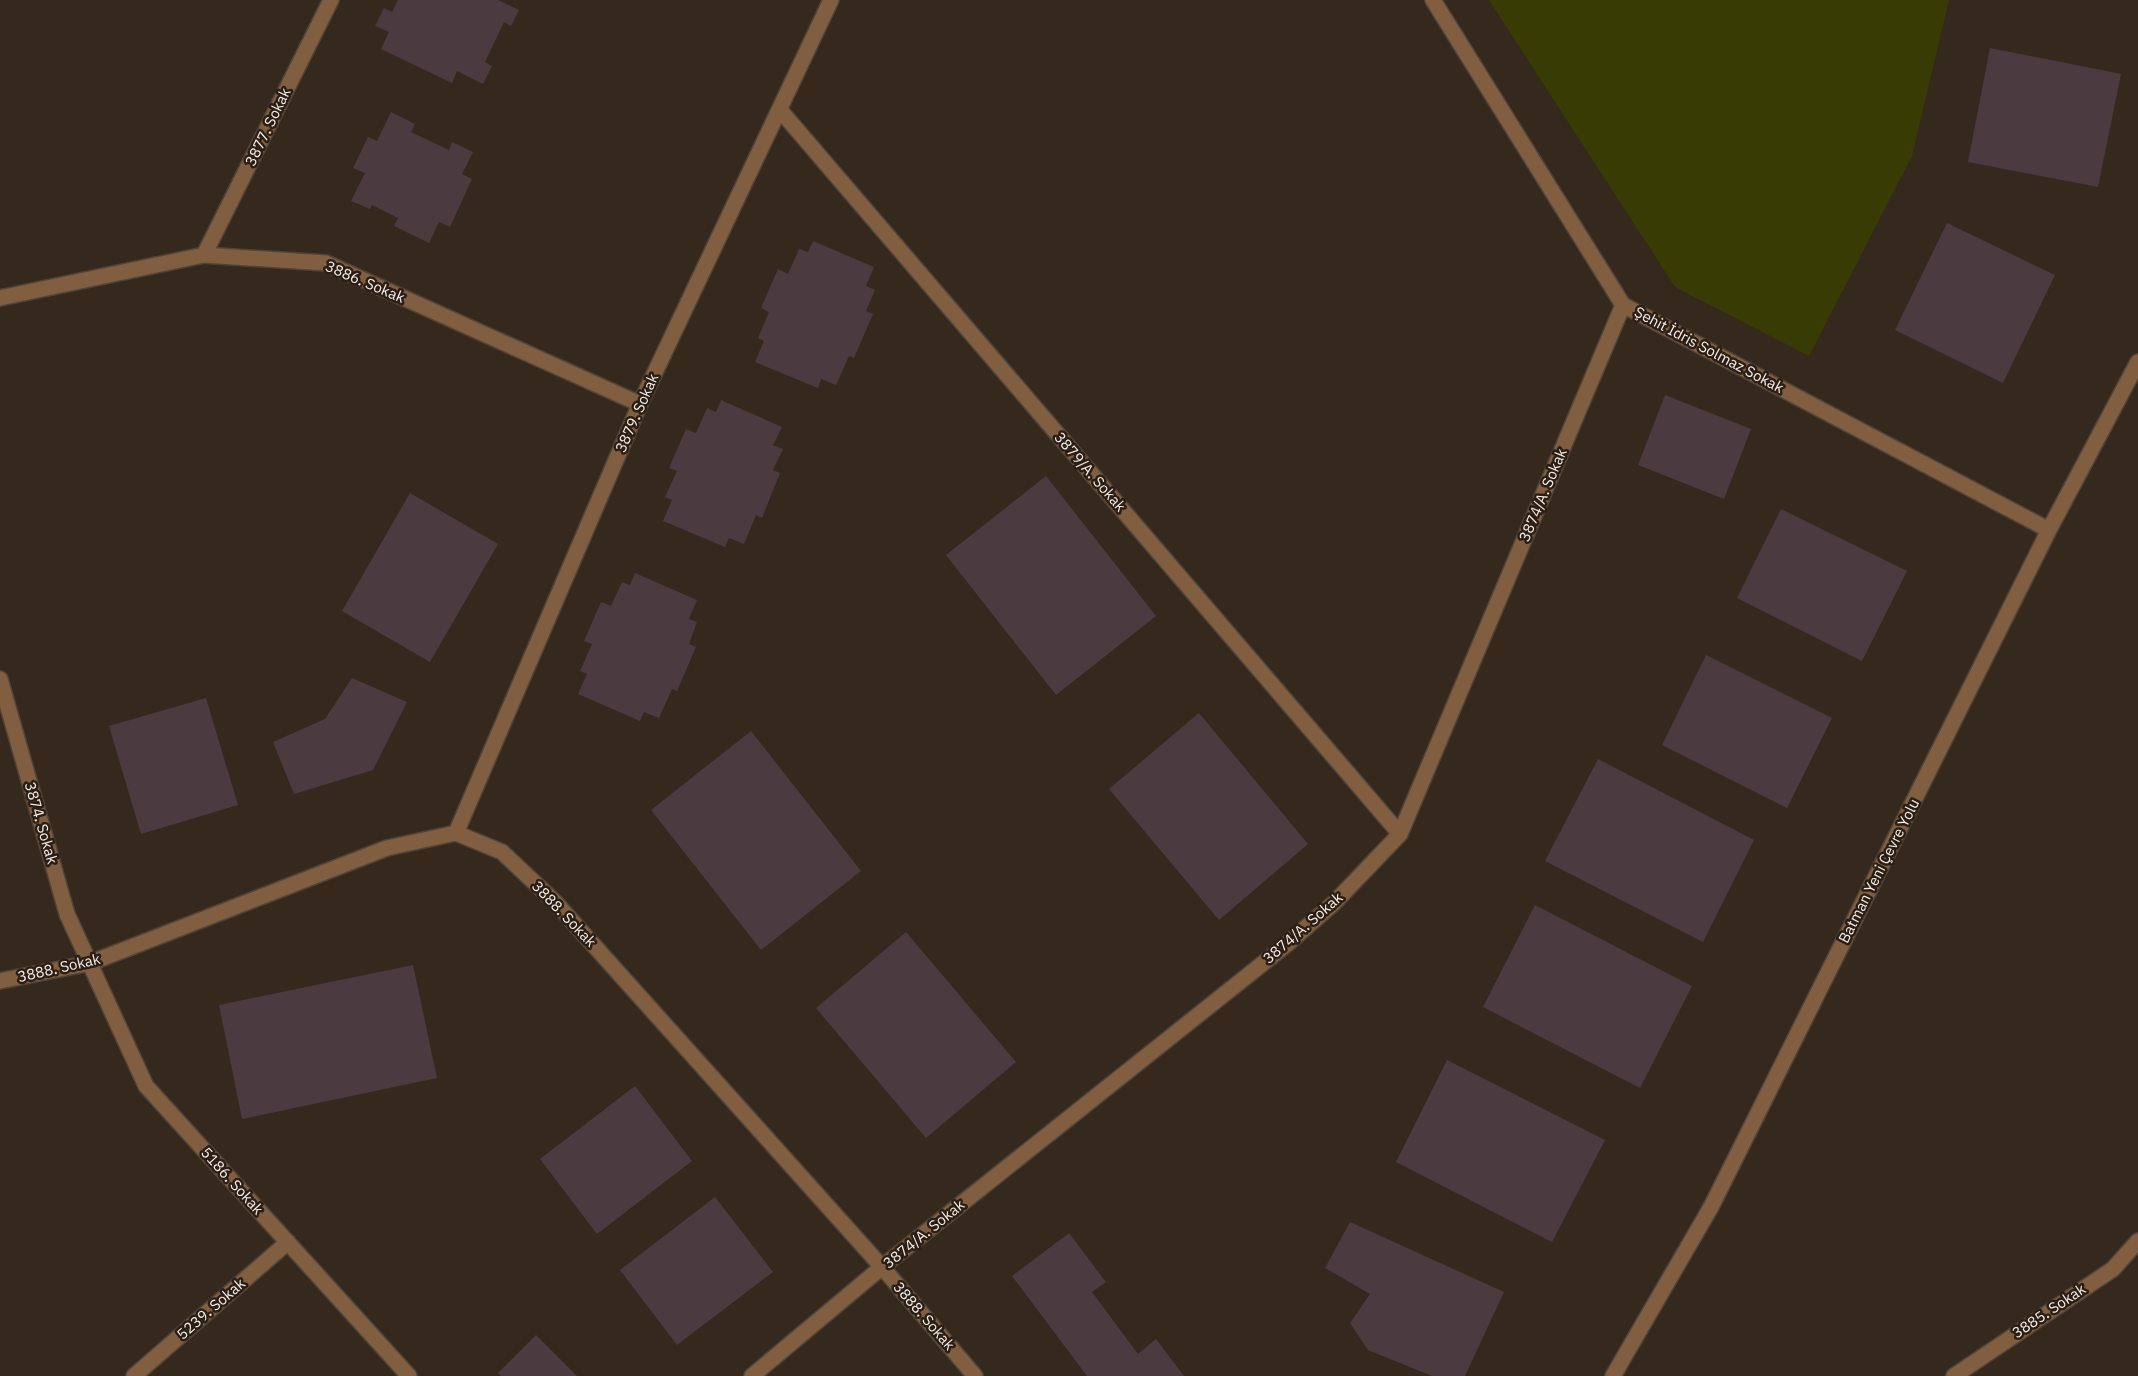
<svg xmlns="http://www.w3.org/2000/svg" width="2138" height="1376" font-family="'IBM Plex Sans',sans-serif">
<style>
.green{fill:#383b04}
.building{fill:#4b3a40}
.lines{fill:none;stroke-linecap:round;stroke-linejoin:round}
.minor-casing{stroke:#50443a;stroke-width:18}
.minor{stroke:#815e40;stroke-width:15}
.labels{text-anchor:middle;stroke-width:5;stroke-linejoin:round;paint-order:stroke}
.street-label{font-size:15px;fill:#f4ece5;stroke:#2b1f15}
</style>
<rect width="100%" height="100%" fill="#35291e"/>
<path class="green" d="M1489,0H1949L1912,156L1809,356L1675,287Z"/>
<path class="building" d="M398,0H498L519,10L511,26L504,22L485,62L492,66L483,84L457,71L452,83L381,49L389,32L375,26L384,8L392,12Z
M1990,48L2121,74L2098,187L1968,162Z
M391,112L415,124L411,132L449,150L452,142L473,152L462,174L472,179L450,227L439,222L429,243L394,226L398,218L372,205L370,209L351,201L365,173L353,168L368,137L377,141Z
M1947,223L2055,275L2003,383L1895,330Z
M813,241L874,267L866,286L875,290L866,311L873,314L854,358L849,356L836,385L821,379L818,388L755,362L764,341L758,338L769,312L761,308L778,269L788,274L799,249L808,252Z
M1665,395L1751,429L1724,499L1638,465Z
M721,400L782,427L773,445L783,449L773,470L780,473L762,518L756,515L744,544L729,538L725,547L663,521L672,500L665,497L677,471L669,468L686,429L696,433L707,408L716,412Z
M1046,476L1156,616L1056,695L946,555Z
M410,493L498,544L430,662L342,611Z
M1781,509L1907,571L1862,661L1737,598Z
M635,573L697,600L689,619L697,622L689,644L696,647L677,691L672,689L659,718L644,712L640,721L578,694L587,674L580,671L592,644L584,641L601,602L611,606L622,582L630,585Z
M1706,655L1832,718L1787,808L1662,745Z
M352,678L407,702L373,770L294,794L273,742L325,719Z
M206,698L238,805L141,834L109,726Z
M1199,713L1308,844L1219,920L1109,789Z
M751,731L861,871L761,950L651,810Z
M1598,759L1754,840L1703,942L1545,861Z
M1535,905L1692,986L1640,1088L1483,1007Z
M906,932L1016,1062L926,1138L816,1008Z
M413,965L437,1078L242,1119L219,1005Z
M1447,1060L1605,1140L1552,1242L1396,1162Z
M635,1086L692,1161L597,1234L540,1159Z
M715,1197L773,1272L677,1345L620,1270Z
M1350,1222L1504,1292L1465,1376H1432L1368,1350L1350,1323L1370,1294L1325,1268Z
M1069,1233L1106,1282L1092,1292L1138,1354L1156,1339L1184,1376H1087L1012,1276Z
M536,1335L577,1376H501L498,1373Z"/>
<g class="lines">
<g class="minor-casing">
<path id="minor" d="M1433,0L1623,305L2049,530
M780,110L1400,834
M204,255L331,0
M0,298L204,255L326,263L640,404
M0,679L67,914L146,1086L409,1376
M456,833L640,404L831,0
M0,981L90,963L387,848L456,833L502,852L555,902L882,1267L975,1376
M134,1376L288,1242
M752,1376L882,1267L1286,945L1334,903L1400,834L1623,305
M1613,1376L1711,1207L2049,530L2138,362
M1954,1376L2113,1269L2138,1241"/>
</g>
<use href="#minor" class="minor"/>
</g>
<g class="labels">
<g class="street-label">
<text transform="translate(268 127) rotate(-64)" y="5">3877. Sokak</text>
<text transform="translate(365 282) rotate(23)" y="5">3886. Sokak</text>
<text transform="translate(1709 350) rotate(28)" y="5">Şehit İdris Solmaz Sokak</text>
<text transform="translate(637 413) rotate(-66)" y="5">3879. Sokak</text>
<text transform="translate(1090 472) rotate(49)" y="5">3879/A. Sokak</text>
<text transform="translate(1543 495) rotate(-67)" y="5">3874/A. Sokak</text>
<text transform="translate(41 823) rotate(74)" y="5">3874. Sokak</text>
<text transform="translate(1879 871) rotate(-63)" y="5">Batman Yeni Çevre Yolu</text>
<text transform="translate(564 914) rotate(46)" y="5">3888. Sokak</text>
<text transform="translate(1303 928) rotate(-41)" y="5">3874/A. Sokak</text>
<text transform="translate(59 968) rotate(-13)" y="5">3888. Sokak</text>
<text transform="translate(232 1181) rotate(48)" y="5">5186. Sokak</text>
<text transform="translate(924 1234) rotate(-39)" y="5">3874/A. Sokak</text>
<text transform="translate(211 1309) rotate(-41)" y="5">5239. Sokak</text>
<text transform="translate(2049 1311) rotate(-34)" y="5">3885. Sokak</text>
<text transform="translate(924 1316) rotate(49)" y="5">3888. Sokak</text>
</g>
</g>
</svg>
